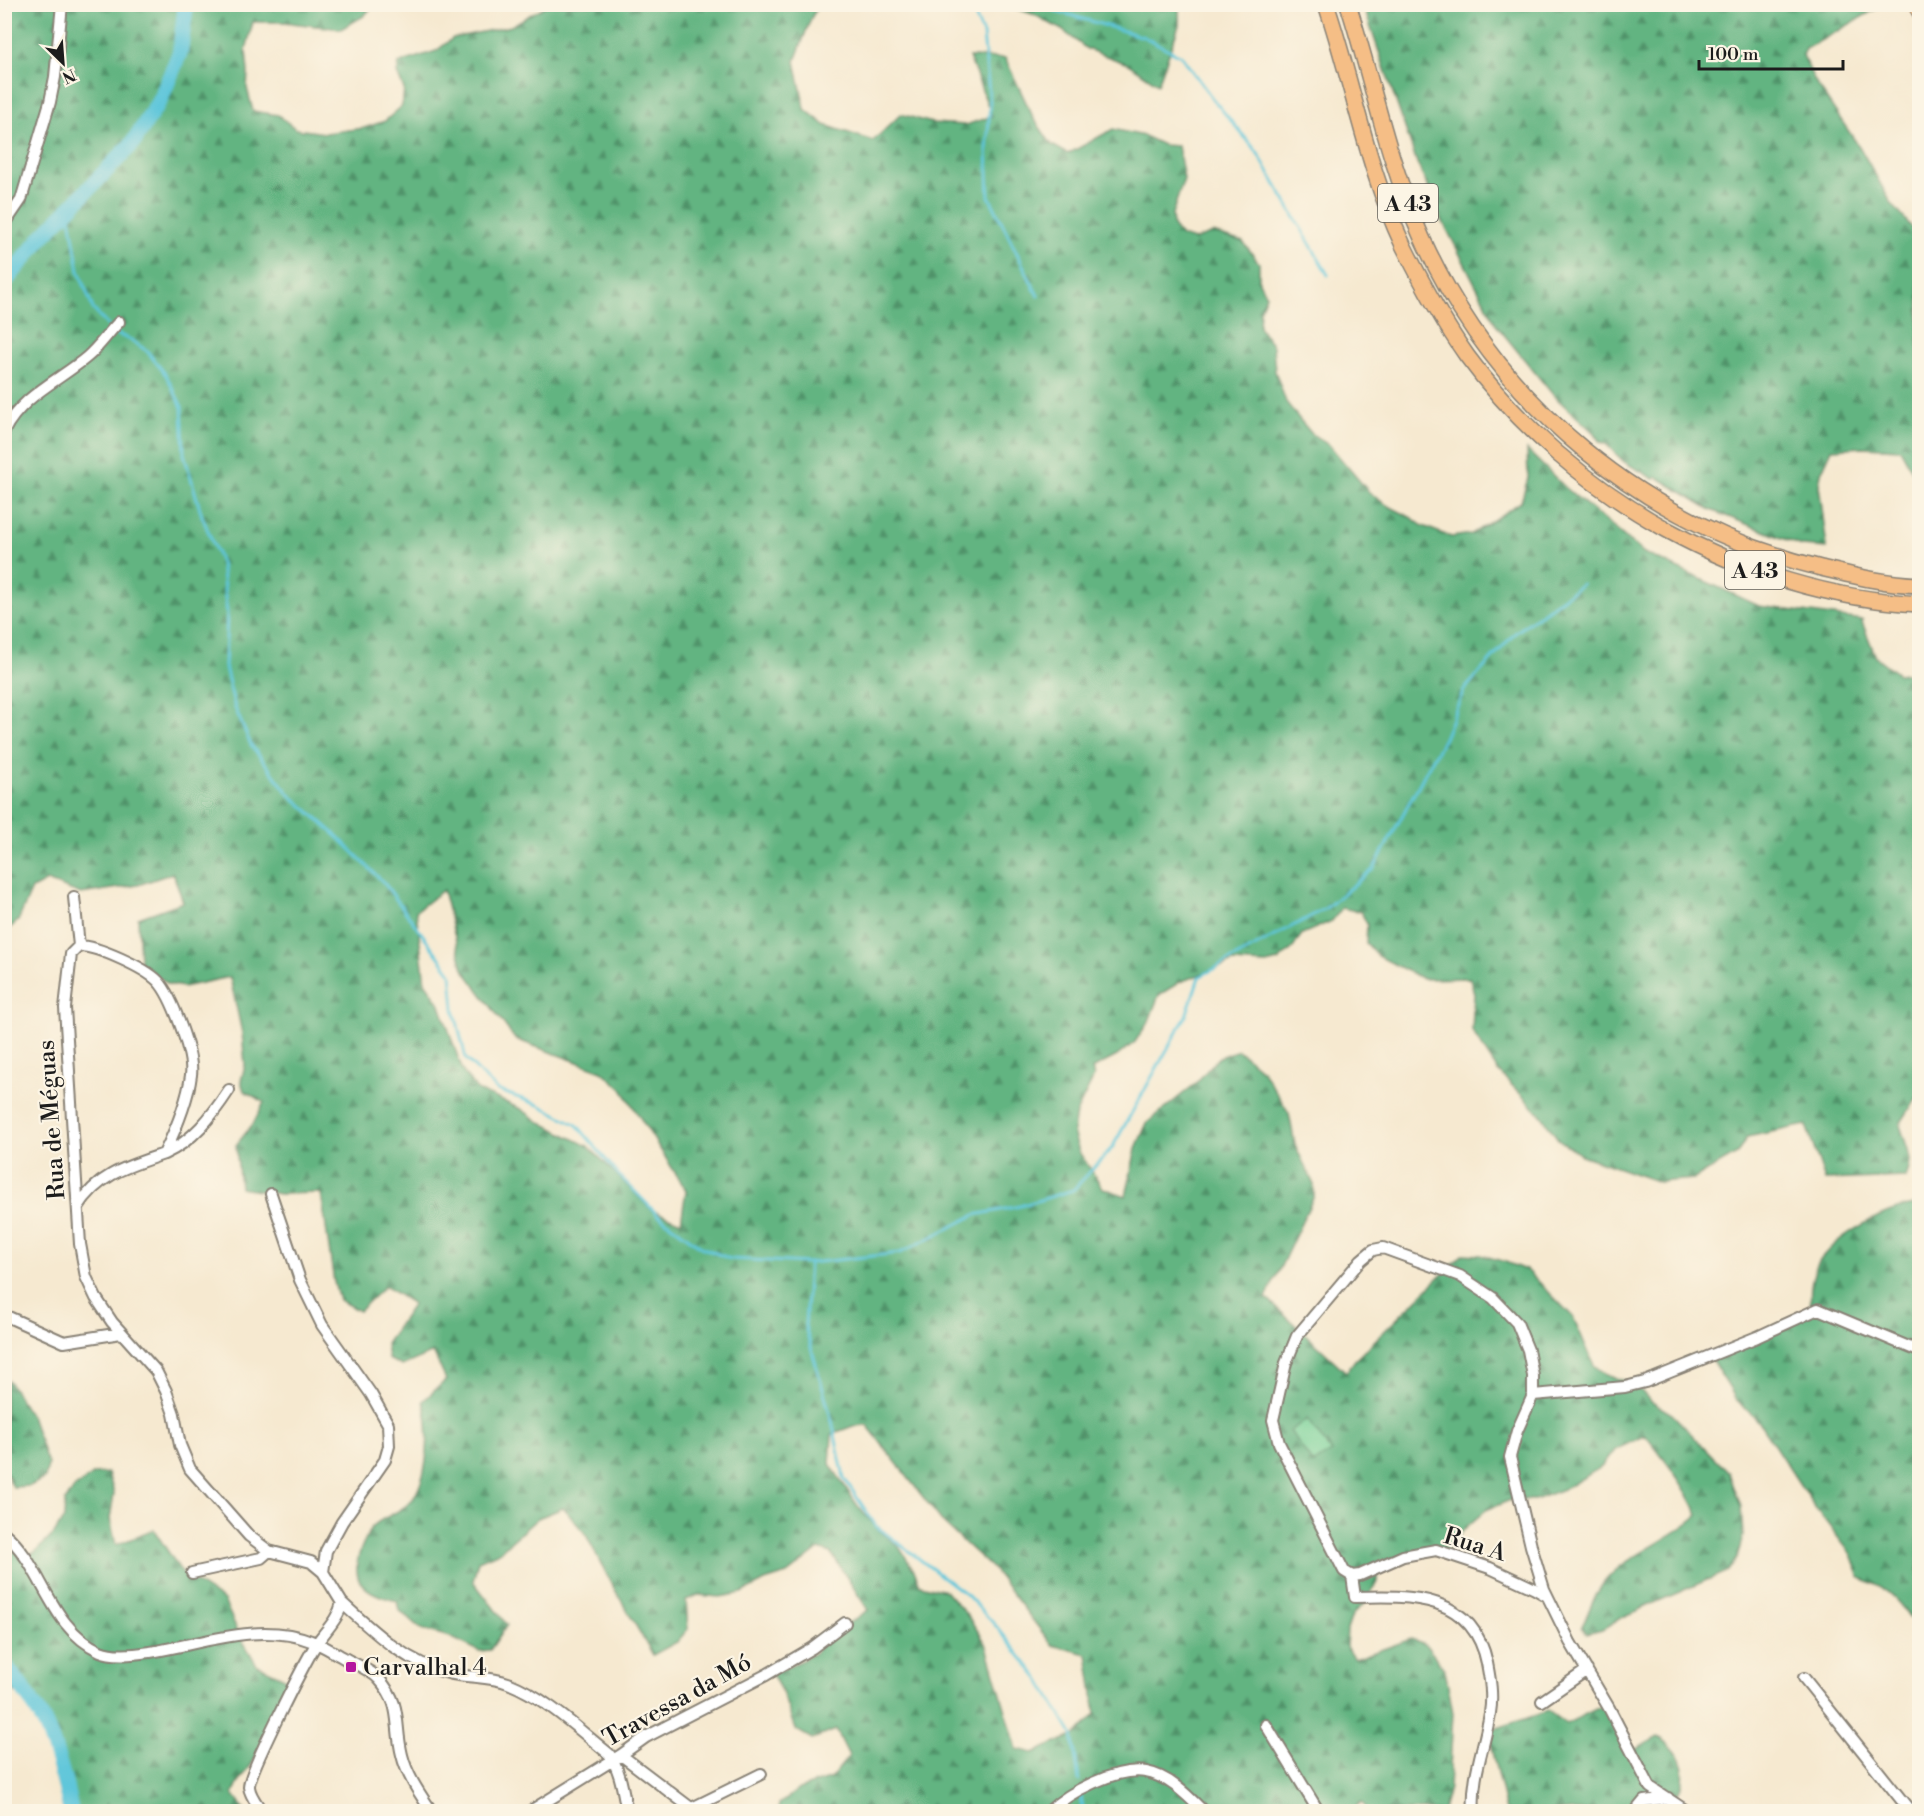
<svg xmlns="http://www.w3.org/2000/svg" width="1924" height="1816" font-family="'Libre Bodoni',serif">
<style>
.forest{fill:url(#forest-firs);stroke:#3f684e;stroke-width:1.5;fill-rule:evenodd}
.park{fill:#78d299;stroke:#4a775a;stroke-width:1.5}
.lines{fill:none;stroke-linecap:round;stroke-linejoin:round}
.stream{stroke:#5ec6da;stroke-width:3}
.river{stroke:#5ec6da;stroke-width:16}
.minor-casing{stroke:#898276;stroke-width:14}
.major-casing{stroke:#898276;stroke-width:16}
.highway-casing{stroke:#898276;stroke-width:18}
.minor{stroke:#fff;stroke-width:10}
.major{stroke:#f5be86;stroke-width:14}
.highway{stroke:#f5be86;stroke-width:15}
.poi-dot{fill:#b5179e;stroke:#fcf5e5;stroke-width:2}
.labels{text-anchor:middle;stroke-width:4.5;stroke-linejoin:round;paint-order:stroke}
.shield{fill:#fcf5e5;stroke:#5f5d58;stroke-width:1.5}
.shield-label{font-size:22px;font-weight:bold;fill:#1c1c1c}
.street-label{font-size:24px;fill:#1c1c1c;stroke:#fcf5e5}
.poi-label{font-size:24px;fill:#1c1c1c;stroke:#fcf5e5;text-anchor:start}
</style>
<defs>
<pattern id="forest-firs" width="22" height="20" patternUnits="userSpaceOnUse" patternTransform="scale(1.5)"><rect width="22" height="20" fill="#62b481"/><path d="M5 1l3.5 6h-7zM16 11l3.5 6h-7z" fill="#509269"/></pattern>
</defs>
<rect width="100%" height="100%" fill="#fcf5e5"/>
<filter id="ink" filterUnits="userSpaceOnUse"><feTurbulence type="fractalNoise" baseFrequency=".0167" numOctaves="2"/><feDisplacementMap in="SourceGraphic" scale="12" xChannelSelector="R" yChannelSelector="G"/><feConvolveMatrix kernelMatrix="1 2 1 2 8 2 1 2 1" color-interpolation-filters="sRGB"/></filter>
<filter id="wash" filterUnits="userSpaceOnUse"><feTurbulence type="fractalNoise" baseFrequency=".008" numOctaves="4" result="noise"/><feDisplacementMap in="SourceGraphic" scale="24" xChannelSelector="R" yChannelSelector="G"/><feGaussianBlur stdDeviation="1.35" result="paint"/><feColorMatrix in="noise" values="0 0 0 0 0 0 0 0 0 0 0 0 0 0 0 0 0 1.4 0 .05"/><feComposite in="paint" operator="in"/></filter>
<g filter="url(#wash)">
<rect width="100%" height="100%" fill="#f6e9d0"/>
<path class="forest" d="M5,5H374L364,16L341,29L283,22H253L246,50L248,72L247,88L253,111L278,115L296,129L325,133L364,128L385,121L402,106L404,89L397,73L399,63L436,51L453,38L511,26L547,5H819L811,18L795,61L805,109L825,125L873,141L901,114L932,123L966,125L992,116L969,57L1005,58L1034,119L1052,145L1068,154L1113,129L1144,136L1163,145L1178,146L1184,179L1172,214L1173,226L1181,236L1194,240L1213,233L1243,242L1259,263V282L1266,295L1260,310L1259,327L1273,346L1275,371L1286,402L1300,420L1312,434L1330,446L1369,492L1385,504L1410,517L1423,526L1451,537L1472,534L1521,502L1528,478L1527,450L1566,488L1644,553L1759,606L1863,620L1862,622L1876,657L1898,674L1919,671L1920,1093L1900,1124C1904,1145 1916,1155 1906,1177L1825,1180L1806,1125L1747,1137L1737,1154L1694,1179L1659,1182L1581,1155L1558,1139L1542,1116L1498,1071L1472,1031L1474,994L1470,978L1423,979L1378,956L1366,943L1367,924L1361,912L1342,908L1332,921L1302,934L1293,948L1278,961L1266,964L1233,962L1180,982L1159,995L1149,1021L1135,1042L1117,1056L1092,1069L1094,1077L1076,1113L1073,1132L1079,1152L1103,1188L1126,1196L1136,1148L1147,1123L1195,1084L1218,1058L1238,1050L1263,1071L1289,1113L1295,1145L1314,1185V1196L1266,1298L1346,1372L1355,1360L1463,1254L1481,1255L1503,1261L1528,1271L1573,1317L1594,1365L1606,1375L1635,1384L1650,1401L1672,1414L1729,1473L1741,1507L1743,1536L1737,1558L1728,1571L1622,1617L1602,1630L1587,1634L1582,1626C1589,1612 1595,1592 1606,1580C1627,1555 1671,1540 1698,1515C1685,1485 1666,1461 1645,1435L1615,1450L1603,1466L1566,1488L1534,1500L1513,1499L1486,1510L1463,1530L1448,1549L1378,1562L1377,1582L1366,1602L1352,1615L1347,1630L1346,1647L1355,1659L1411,1639L1425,1644L1445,1670L1453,1713L1449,1788L1443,1811H1369L1361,1802L1351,1812L778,1811L779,1804L799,1789L831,1778L849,1756L836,1730L812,1739L795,1729L782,1692L771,1673L791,1666L815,1653L828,1637L868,1610L831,1553L819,1549L787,1574L765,1581L742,1593L720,1597L698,1595L686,1600L688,1629L677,1642L653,1655L611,1583L585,1533L563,1508L538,1518L499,1552L478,1561L473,1581L507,1625L490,1650L479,1651L450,1637L421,1629L399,1610L397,1601C363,1593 347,1580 363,1544C366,1539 368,1532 371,1528C382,1516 404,1512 413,1499C429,1474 431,1429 423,1401L446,1380L433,1352L402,1366L388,1359L386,1344L413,1304L385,1286L359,1311L339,1300L334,1282L321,1193L280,1194L240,1188L236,1145L253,1124L264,1102L244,1091L241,1081L245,1065L242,1033L230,977L183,987L168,984L140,962L138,918L183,902L173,873L138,885L81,894L47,881L32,889L18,921L5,932ZM443,890L463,969L515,1039L602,1071L622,1089L686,1190L681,1222L652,1210L588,1146L540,1122L521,1109L477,1090L463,1072L439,1002L425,982L416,911ZM867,1425L944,1524L994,1570L1052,1645L1087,1654L1096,1714L1077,1734L1033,1753L1017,1749L986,1643L967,1615L946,1591L920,1585L914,1570L899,1547L879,1530L859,1508L830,1464L832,1434L853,1426Z
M1005,5H1174L1179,9V25L1158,84L1128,64L1087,49L1062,30L1035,15Z
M1363,5H1883L1806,49L1803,55L1814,80L1860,148L1892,204L1919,236V477L1915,476L1900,449L1863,447L1832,449L1821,473L1819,485L1827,548L1802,546L1711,510L1657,477L1654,479L1624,462L1605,443L1600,442L1594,433L1554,396L1497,326L1442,220L1417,163Z
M1915,1205L1919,1210V1612L1910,1618C1895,1596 1885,1587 1860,1578L1851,1554L1816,1509L1759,1422L1736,1399L1710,1357L1742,1349L1755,1338L1811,1307C1810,1292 1810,1280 1817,1266C1831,1237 1885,1209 1915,1205Z
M9,1381L32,1419L48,1464L45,1478L30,1486L13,1487L5,1471V1383Z
M108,1473L114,1493L110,1519L116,1545L154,1530L182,1573L224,1601L241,1638L257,1665L293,1682L252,1764L238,1783L233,1794L245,1811H63L62,1801L45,1737L23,1695L5,1688L4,1551L8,1545L21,1557L35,1552L54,1534L64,1518L65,1501L75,1487L94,1474Z
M1604,1705L1631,1752L1658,1737C1674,1745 1686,1762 1683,1781C1683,1786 1679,1791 1677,1795L1658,1783L1633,1811H1506L1490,1743L1494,1729L1548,1711L1566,1724Z"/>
<path class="park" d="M1307,1419L1331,1452L1313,1464L1290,1431Z"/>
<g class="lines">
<path class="stream" d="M970,4L983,34L990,102L987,150L989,196L1038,296
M1033,4L1144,37L1181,56L1212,98L1257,152L1328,275
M69,211L79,271L93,309L108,326
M117,334L131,340L147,351L166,375L182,407L184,454L202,516L221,563L227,613L225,667L235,708L251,745L289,794L338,837L384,883L451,973L454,1009L466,1059L497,1090L539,1105L577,1125L618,1174L659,1216L701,1247L730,1259L809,1263L805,1326L832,1421L844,1478L876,1526L968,1596L996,1626L1039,1679L1072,1734L1079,1780
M809,1263L900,1253L975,1215L1020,1206L1073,1190L1112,1148L1186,1016L1199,977L1326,908L1374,868L1444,738L1464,690L1515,633L1582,584
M1081,1797L1084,1812"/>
<path class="river" d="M4,283L42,237L133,143L161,98L180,52L186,4
M4,1664C20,1685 38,1707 48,1731C58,1756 66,1785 71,1812"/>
</g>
</g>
<g filter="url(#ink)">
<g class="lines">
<g class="minor-casing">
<path id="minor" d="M4,225L21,200L50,102L55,77L62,4
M4,431C21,396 60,380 87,357C99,347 108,333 119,322
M74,897L79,946
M79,946L71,954L65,1008L80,1244L86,1277L96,1298L112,1322L156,1371L166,1391L174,1414L180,1445L190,1469L249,1536L269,1551L311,1562L323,1572L342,1603C338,1620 324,1632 315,1646C304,1664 248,1773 249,1787C250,1796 258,1805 262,1812
M164,1154C193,1141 212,1116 229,1090
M271,1194L300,1280L322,1325L371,1394L388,1424L389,1446L385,1460L342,1522L326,1551L323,1572
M78,1207C98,1174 129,1166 164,1154C175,1131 188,1100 191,1075C194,1055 172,996 158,981C145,968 98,946 79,946
M4,1315L64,1342L121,1333
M1533,1395L1625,1387L1645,1382L1757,1337L1818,1309L1916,1350L1920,1349
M4,1533C44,1566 49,1628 100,1651C114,1657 135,1654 150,1652C201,1644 260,1621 311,1641C323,1645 333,1652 344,1658C355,1664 371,1670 379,1679C403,1706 394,1724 402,1755C407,1776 420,1794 432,1812
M192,1573L261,1558L269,1551
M1352,1576L1344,1571L1279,1443L1273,1420L1286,1363L1297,1336L1361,1260L1373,1250L1383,1248L1460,1276L1493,1298L1517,1323L1528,1350L1533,1376V1395L1517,1431L1510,1457L1531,1546L1544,1589L1570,1642L1609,1708L1650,1787L1688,1812
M1352,1576L1355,1597C1411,1595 1473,1594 1487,1663C1490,1679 1493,1695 1490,1713C1485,1746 1471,1777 1474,1812
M1352,1576L1360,1575L1403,1556L1436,1550L1490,1568L1535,1589L1547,1596
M342,1603C374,1632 406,1663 448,1673C467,1678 490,1676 508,1683C546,1698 578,1729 609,1754C621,1771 623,1792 627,1812
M1804,1678L1911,1812
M1542,1701L1587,1670
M1266,1725L1319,1812
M621,1755L691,1808
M686,1811L761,1774
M529,1812L621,1755L646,1737L766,1675L812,1648L845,1623
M1048,1812C1069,1792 1116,1767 1146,1772C1169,1776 1188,1796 1204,1812
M1635,1812L1644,1801L1668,1798"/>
</g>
<g class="major-casing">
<path id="major" d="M1914,4L1920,14"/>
</g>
<g class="highway-casing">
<path id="highway" d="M1326,4C1353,84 1367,169 1403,245C1420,279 1445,325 1467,356C1571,497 1744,595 1920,604
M1348,4C1373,82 1388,163 1422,238C1498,405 1644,525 1821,568C1854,576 1886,584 1920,585"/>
</g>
<use href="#minor" class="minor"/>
<use href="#major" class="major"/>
<use href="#highway" class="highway"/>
</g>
</g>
<rect class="poi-dot" x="345" y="1661" width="12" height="12" rx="3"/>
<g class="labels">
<g class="shield">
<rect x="1378" y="184" width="60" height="38" rx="4.5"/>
<rect x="1725" y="551" width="60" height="38" rx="4.5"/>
</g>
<g class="shield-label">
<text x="1408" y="211">A 43</text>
<text x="1755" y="578">A 43</text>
</g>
<g class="street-label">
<text transform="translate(51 1120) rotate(-94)" y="8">Rua de Méguas</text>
<text transform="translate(1475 1544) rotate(17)" y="8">Rua A</text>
<text transform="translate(677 1700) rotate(-29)" y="8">Travessa da Mó</text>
</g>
<g class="poi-label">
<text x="363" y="1675">Carvalhal 4</text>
</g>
</g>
<rect width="1924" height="1816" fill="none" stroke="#fcf5e5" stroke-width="24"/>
<g transform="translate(63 63) rotate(155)" stroke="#fcf5e5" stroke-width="4.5" paint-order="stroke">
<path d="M0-4.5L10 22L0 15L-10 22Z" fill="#1c1c1c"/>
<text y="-9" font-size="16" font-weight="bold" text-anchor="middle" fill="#1c1c1c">N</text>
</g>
<path d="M1699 60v9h144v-9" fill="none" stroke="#1c1c1c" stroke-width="3"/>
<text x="1708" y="60" font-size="18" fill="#1c1c1c" stroke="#fcf5e5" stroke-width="4.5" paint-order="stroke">100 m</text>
</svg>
